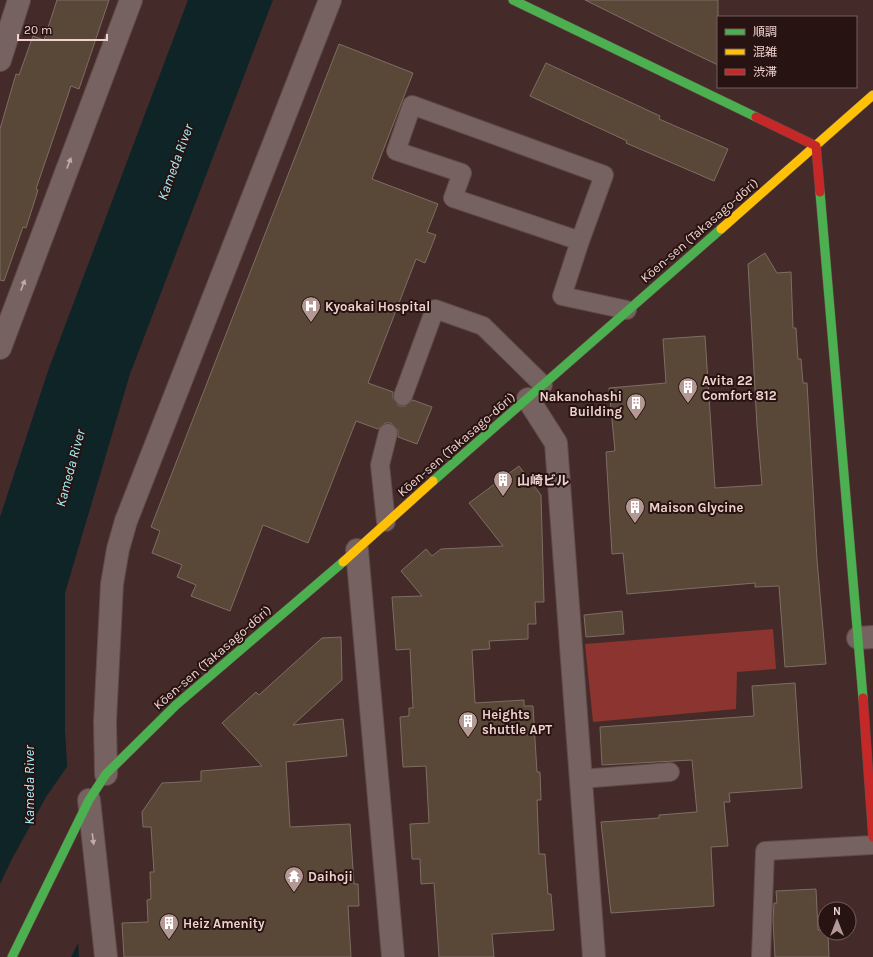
<svg xmlns="http://www.w3.org/2000/svg" width="873" height="957" font-family="Karla,'Noto Sans JP',sans-serif">
<style>
.green{fill:#8c342f}
.water{fill:#0f2427}
.pier{fill:#442b29}
.building{fill:#594738;stroke:#7d6e63}
.lines{fill:none;stroke-linecap:round;stroke-linejoin:round}
.lane-casing{stroke:#604a48;stroke-width:20}
.street-casing{stroke:#604a48;stroke-width:24}
.fast-casing{stroke:#604a48;stroke-width:10}
.slow-casing{stroke:#604a48;stroke-width:10}
.jam-casing{stroke:#604a48;stroke-width:10}
.lane{stroke:#766260;stroke-width:18}
.street{stroke:#766260;stroke-width:22}
.fast{stroke:#4caf50;stroke-width:9}
.slow{stroke:#ffc107;stroke-width:9}
.jam{stroke:#c62828;stroke-width:9}
.oneway{fill:#c5aba8}
.labels{text-anchor:middle;stroke-width:4;stroke-linejoin:round;paint-order:stroke}
.street-label{font-size:13px;fill:#f0d2ce;stroke:#271311}
.poi-label{font-size:13px;font-weight:bold;fill:#f0d2ce;stroke:#271311;text-anchor:start}
.water-label{font-size:14px;font-style:italic;fill:#a5f1fb;stroke:#271311}
</style>
<rect width="100%" height="100%" fill="#442b29"/>
<path class="green" d="M773,629L776,669L737,672L736,709L593,722L585,644Z"/>
<path class="water" d="M188,0H273L130,374L65,593V730L79,957H0V517L49,368Z"/>
<path class="pier" d="M69,764L80,939L71,957H0V884L12,859L46,797Z"/>
<path class="building" d="M57,0H109L79,89L71,86L36,189L38,190L26,228L23,227L4,281L0,280V129L16,74L19,75L33,36L44,40Z
M585,0H718V65L676,45Z
M339,44L413,73L372,179L438,204L427,232L436,235L425,263L416,259L368,383L393,392V398L399,406H405L413,400L432,407L417,444L398,437V430L391,423H385L378,429L356,421L308,543L263,525L230,611L191,596L196,585L177,577L182,565L152,553L160,531L151,527Z
M546,63L660,116L659,119L728,149L714,181L626,143L627,141L530,96Z
M765,253L777,273L791,272L793,328H796L798,359H801L803,383H807L817,560L826,664L785,667L779,586L755,587V583L627,594L623,553L612,554L606,452L615,451L609,388L666,383L663,339L705,336L715,488L762,485L757,426L748,264Z
M519,466L541,495L544,602H535L536,624H528V639L489,641L490,649L472,650L475,703L524,700V706H533L537,772H540L541,800H537L539,854H545L548,894H551L554,930L492,934L494,957H439L434,883L421,884L420,859H412L410,824L429,823L426,766L403,767L400,717L409,716V708H413L410,649L396,650L392,597L422,596L401,571L426,549L432,556L441,549L503,546L469,503Z
M622,611L624,634L586,637L584,615Z
M341,637L342,680L293,725L343,719L347,756L286,762L290,827L350,824L354,884H358L359,906H348L351,957H124L122,923L148,922L147,900L151,899L150,872H154L151,827H143L142,812L162,783L201,781V771L262,766L222,723L256,692L259,695L322,638Z
M795,683L802,788L729,793L730,802H724L728,846L711,847L714,906L611,913L601,822L659,818V815L697,812L692,760L602,765L600,727L754,716L752,686Z
M816,889L818,930H825V933H828L829,957H775L773,920L774,903H777L776,891Z"/>
<g class="lines">
<g class="lane-casing">
<path id="lane" d="M580,241L604,175L412,105L396,151L462,173L453,198L580,241L562,296L627,310
M403,396L435,309L483,326L543,385
M386,522L380,465L388,433
M581,779L670,772
M761,957L765,851L873,845"/>
</g>
<g class="street-casing">
<path id="street" d="M0,60L19,0
M0,348L131,0
M528,399L556,443L594,957
M357,550L393,957
M858,638L873,637
M106,774L105,721L112,584L118,549L126,521L330,0
M89,800L106,957"/>
</g>
<g class="fast-casing">
<path id="fast" d="M513,0L756,117
M820,192L863,698
M433,481L721,229
M12,957L89,800L106,774L176,705L343,562"/>
</g>
<g class="slow-casing">
<path id="slow" d="M721,229L873,95
M343,562L433,481"/>
</g>
<g class="jam-casing">
<path id="jam" d="M756,117L816,146L820,192
M863,698L873,837"/>
</g>
<use href="#lane" class="lane"/>
<use href="#street" class="street"/>
<use href="#fast" class="fast"/>
<use href="#slow" class="slow"/>
<use href="#jam" class="jam"/>
</g>
<defs><path id="oneway-solid" d="M-6-.8H1V-3.2L6.5 0L1 3.2V.8H-6Z"/></defs>
<g class="oneway">
<use href="#oneway-solid" transform="translate(69 163) rotate(-69)"/>
<use href="#oneway-solid" transform="translate(23 285) rotate(-69)"/>
<use href="#oneway-solid" transform="translate(93 839) rotate(83)"/>
</g>
<defs>
<g id="hospital-pin" transform="scale(1)"><path d="M0 17L-7.5 6A9.5 9.5 0 1 1 7.5 6Z" fill="#b49894" stroke="#271311"/><path d="M-5-5h3v3.5h4V-5h3V5h-3V1.5h-4V5h-3Z" fill="#fff"/></g>
<g id="building-pin" transform="scale(1)"><path d="M0 17L-7.5 6A9.5 9.5 0 1 1 7.5 6Z" fill="#b49894" stroke="#271311"/><path d="M-4-6H4V6H1V3H-1V6H-4ZM-2.5-4.3h1.7v1.8h-1.7ZM.8-4.3h1.7v1.8H.8ZM-2.5-1h1.7V.8h-1.7ZM.8-1h1.7V.8H.8Z" fill="#fff"/></g>
<g id="temple-pin" transform="scale(1)"><path d="M0 17L-7.5 6A9.5 9.5 0 1 1 7.5 6Z" fill="#b49894" stroke="#271311"/><path d="M0-6L5-2H3V0L6.5 2.5H4V6H1.5V3h-3V6H-4V2.5H-6.5L-3 0V-2H-5Z" fill="#fff"/></g>
</defs>
<g fill-rule="evenodd">
<use href="#hospital-pin" x="311" y="306"/>
<use href="#building-pin" x="688" y="387"/>
<use href="#building-pin" x="636" y="403"/>
<use href="#building-pin" x="503" y="480"/>
<use href="#building-pin" x="635" y="507"/>
<use href="#building-pin" x="468" y="721"/>
<use href="#temple-pin" x="294" y="876"/>
<use href="#building-pin" x="169" y="923"/>
</g>
<g class="labels">
<g class="street-label">
<text transform="translate(699 230) rotate(-41)" y="5">Kōen-sen (Takasago-dōri)</text>
<text transform="translate(456 444) rotate(-41)" y="5">Kōen-sen (Takasago-dōri)</text>
<text transform="translate(212 657) rotate(-41)" y="5">Kōen-sen (Takasago-dōri)</text>
</g>
<g class="poi-label">
<text x="325" y="311">Kyoakai Hospital</text>
<text x="702" y="385">Avita 22<tspan x="702" dy="15">Comfort 812</tspan></text>
<text x="622" y="401" text-anchor="end">Nakanohashi<tspan x="622" dy="15">Building</tspan></text>
<text x="517" y="485">山崎ビル</text>
<text x="649" y="512">Maison Glycine</text>
<text x="482" y="719">Heights<tspan x="482" dy="15">shuttle APT</tspan></text>
<text x="308" y="881">Daihoji</text>
<text x="183" y="928">Heiz Amenity</text>
</g>
<g class="water-label">
<text transform="translate(175 162) rotate(-70)" y="5">Kameda River</text>
<text transform="translate(70 468) rotate(-75)" y="5">Kameda River</text>
<text transform="translate(29 785) rotate(-90)" y="5">Kameda River</text>
</g>
</g>
<rect x="717" y="16" width="140" height="72" fill="#271311" stroke="#775f5d"/>
<rect x="725" y="29" width="20" height="6" fill="#4caf50" stroke="#775f5d"/>
<text x="753" y="36" font-size="12" fill="#f0d2ce">順調</text>
<rect x="725" y="49" width="20" height="6" fill="#ffc107" stroke="#775f5d"/>
<text x="753" y="56" font-size="12" fill="#f0d2ce">混雑</text>
<rect x="725" y="69" width="20" height="6" fill="#c62828" stroke="#775f5d"/>
<text x="753" y="76" font-size="12" fill="#f0d2ce">渋滞</text>
<g transform="translate(837 921)"><circle r="19" fill="#271311" stroke="#775f5d"/>
<path d="M0-3L7 15L0 10L-7 15Z" fill="#b49894"/>
<text y="-6" font-size="11" font-weight="bold" text-anchor="middle" fill="#f0d2ce">N</text>
</g>
<path d="M18 34v6h89v-6" fill="none" stroke="#f0d2ce" stroke-width="2"/>
<text x="24" y="34" font-size="12" fill="#f0d2ce" stroke="#271311" stroke-width="3" paint-order="stroke">20 m</text>
</svg>
